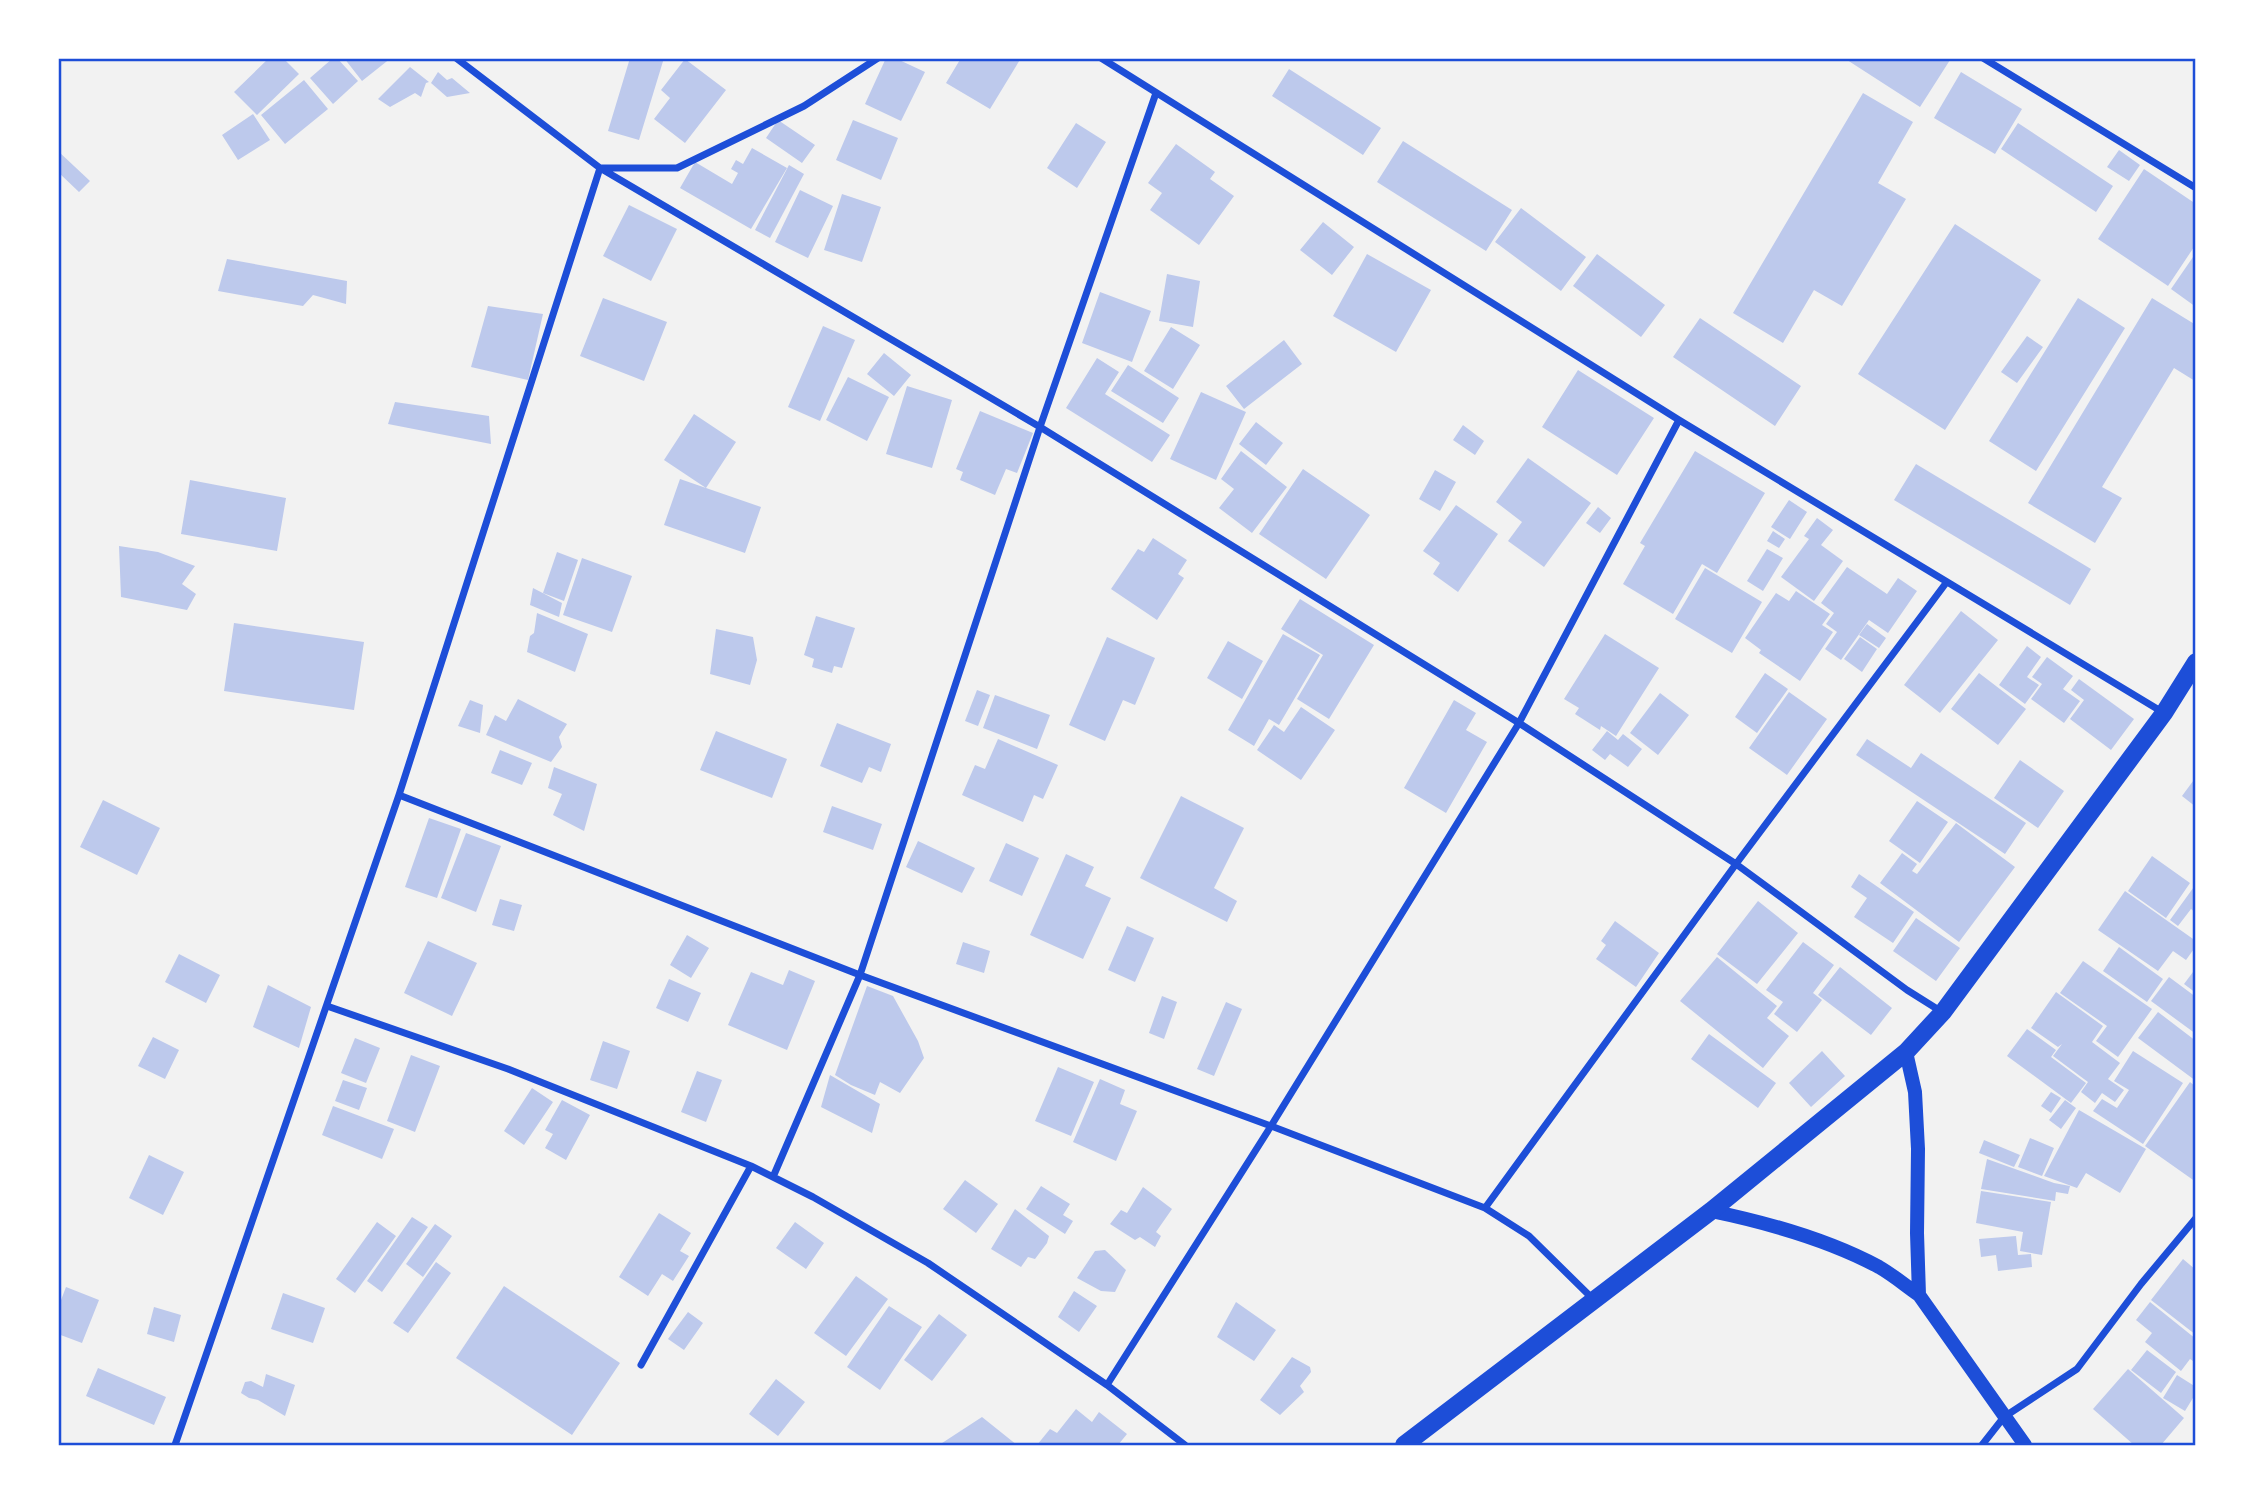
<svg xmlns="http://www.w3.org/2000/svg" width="2254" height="1503" font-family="Overpass,sans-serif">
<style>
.building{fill:#bdc9ec}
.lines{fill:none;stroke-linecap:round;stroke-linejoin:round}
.minor{stroke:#1d4ed8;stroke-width:7}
.secondary{stroke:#1d4ed8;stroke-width:14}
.primary{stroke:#1d4ed8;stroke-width:18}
.neatline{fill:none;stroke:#1d4ed8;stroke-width:2.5}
</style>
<rect width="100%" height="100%" fill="#f2f2f2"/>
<path class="building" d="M269,58H283L299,74L257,115L234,92Z
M333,58H337L358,81L333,104L310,78Z
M344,58H391L362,81Z
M630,58H664L639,140L608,131Z
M886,58H895L925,72L901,121L865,104Z
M961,58H1021L990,109L946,83Z
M1844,58H1947L1950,60L1920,107Z
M685,59L726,90L685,143L654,119L670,98L661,90Z
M410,67L429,82L426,83L421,97L415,93L390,107L378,99Z
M1289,69L1381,128L1363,155L1272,96Z
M438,72L447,80L452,78L470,93L447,97L431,83Z
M1961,72L2022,109L1995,154L1934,118Z
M304,80L328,109L285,144L261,115Z
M1863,93L1913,122L1878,183L1906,199L1842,306L1814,290L1783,343L1733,313Z
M253,114L270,140L238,160L222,135Z
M778,120L815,145L802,163L766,138Z
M853,120L898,138L881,180L836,160Z
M1076,123L1106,142L1077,188L1047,168Z
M2018,123L2113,186L2096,212L2001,149Z
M1403,141L1512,210L1486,251L1377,182Z
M1176,144L1215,172L1210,179L1234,196L1199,245L1150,210L1162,193L1148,183Z
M752,148L787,168L751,229L680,188L695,162L732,184L738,173L731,169L736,160L743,164Z
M2119,150L2140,165L2129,181L2107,167Z
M58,151L90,181L79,192L58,172Z
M789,165L804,174L770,238L755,230Z
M2144,169L2196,204V244L2168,286L2098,239Z
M800,190L833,206L808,258L775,242Z
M842,194L881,207L862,262L824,250Z
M629,205L677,229L651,281L603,256Z
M1521,208L1586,257L1561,291L1495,242Z
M1323,222L1354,247L1332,275L1300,250Z
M1955,224L2041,280L1945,430L1858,374Z
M1367,254L1431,290L1396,352L1333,316Z
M1597,254L1665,305L1641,337L1573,286Z
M2193,257L2196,260V307L2171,289Z
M227,259L347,281L346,304L313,295L303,306L218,291Z
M1167,274L1200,281L1193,327L1159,321Z
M1100,292L1151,311L1132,362L1082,343Z
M603,298L667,322L644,381L580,356Z
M2078,298L2125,328L2036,471L1989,441Z
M2152,298L2196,325V379L2195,381L2174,368L2102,487L2122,498L2095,543L2028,503Z
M488,306L543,314L528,380L471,367Z
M1700,318L1801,386L1775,426L1673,357Z
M823,326L855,340L820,421L788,407Z
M1171,327L1200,345L1173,389L1144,371Z
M2027,336L2043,347L2017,383L2001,372Z
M1284,340L1302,364L1244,409L1226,386Z
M884,353L911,375L894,396L867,374Z
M1097,358L1119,372L1105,394L1170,435L1152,462L1066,408Z
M1128,365L1179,398L1163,423L1111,391Z
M1578,370L1654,418L1617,475L1542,427Z
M848,377L889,397L867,441L826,420Z
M907,386L952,400L932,468L886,454Z
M1201,392L1246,412L1216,480L1170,459Z
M395,402L489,416L491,444L388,424Z
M980,411L1033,433L1017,473L1006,469L995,495L960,480L963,472L956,469Z
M694,414L736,442L706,488L664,460Z
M1256,422L1283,443L1266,465L1239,444Z
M1463,425L1484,441L1475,455L1453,440Z
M1241,451L1287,487L1252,533L1219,508L1234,489L1221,479Z
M1695,451L1765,493L1717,573L1702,564L1673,614L1623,584L1645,546L1640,543Z
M1528,458L1591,503L1544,567L1508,541L1522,522L1496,502Z
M1916,464L2091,569L2070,605L1894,500Z
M1303,469L1370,515L1326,579L1259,534Z
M1435,470L1456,482L1440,511L1419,499Z
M680,479L761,507L745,553L664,525Z
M190,480L286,498L277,551L181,534Z
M1789,500L1807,512L1790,539L1771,527Z
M1456,505L1498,534L1458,592L1433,574L1440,563L1423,551Z
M1598,507L1611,518L1600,533L1586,523Z
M1817,518L1833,530L1821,545L1843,561L1814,601L1781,577L1809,539L1804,536Z
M1773,531L1785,539L1779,548L1767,541Z
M1153,538L1187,560L1178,574L1184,578L1157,620L1111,589L1138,549L1144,552Z
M119,546L158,552L195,566L182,584L196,594L187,610L121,597Z
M1767,549L1783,558L1763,591L1747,581Z
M557,552L578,560L564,601L543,593Z
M582,558L632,576L612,632L563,615Z
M1847,567L1887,594L1898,578L1917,591L1888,633L1869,620L1841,660L1825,649L1837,632L1826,624L1834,613L1821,603Z
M1705,568L1762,602L1732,653L1675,619Z
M533,588L562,603L559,617L530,605Z
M1796,591L1830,614L1822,625L1833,632L1800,681L1759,653L1761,650L1745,638L1776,593L1789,601Z
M1300,599L1374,645L1329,719L1297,699L1323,655L1281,629Z
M1961,611L1998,640L1940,713L1904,685Z
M537,613L588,634L575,672L527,652L530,636L534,633Z
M816,616L855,628L842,668L834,666L832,673L812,667L814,659L804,655Z
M234,623L364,642L354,710L224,691Z
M1867,624L1886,638L1879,648L1859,635Z
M716,629L753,637L757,660L750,685L710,674Z
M1283,634L1320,655L1279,725L1269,719L1254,746L1228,730Z
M1605,634L1659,668L1616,736L1601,726L1600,730L1575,714L1579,708L1564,699Z
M1107,637L1155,658L1135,705L1123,700L1105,741L1069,725Z
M1860,637L1877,649L1862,672L1844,659Z
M1228,641L1263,661L1242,699L1207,678Z
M2027,646L2041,657L2027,677L2039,685L2025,704L1999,685Z
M2047,657L2073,676L2063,689L2080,701L2064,723L2031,699L2042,684L2032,677Z
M1765,673L1788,689L1757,733L1735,717Z
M1979,673L2026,709L1998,745L1951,709Z
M2079,679L2134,719L2111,750L2070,719L2084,700L2071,690Z
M977,690L990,695L978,726L965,721Z
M1789,692L1827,719L1787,775L1749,748Z
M1660,693L1689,715L1658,755L1630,733Z
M995,695L1050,715L1037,749L983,728Z
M518,699L567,724L559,737L562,747L551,762L486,735L495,715L506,721Z
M470,700L483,705L480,733L458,726Z
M1454,700L1476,713L1466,730L1487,742L1446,813L1404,788Z
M1301,707L1335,730L1301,780L1257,750L1274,725L1284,732Z
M837,723L891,744L881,772L869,767L862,783L820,766Z
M716,731L787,759L772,798L700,770Z
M1607,731L1618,740L1623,734L1642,749L1628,767L1610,754L1605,760L1592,750Z
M998,739L1058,765L1043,799L1034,795L1023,822L962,795L975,765L985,769Z
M1867,739L1911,768L1921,753L2026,823L2005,854L1856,755Z
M500,750L532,763L522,785L491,773Z
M2020,760L2064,791L2038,828L1994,798Z
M554,767L597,784L584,831L553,815L562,794L548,788Z
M2196,777V807L2182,796Z
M1181,796L1244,828L1214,888L1237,901L1227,922L1140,878Z
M103,800L160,828L137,875L80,847Z
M1917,801L1948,822L1920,863L1889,841Z
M832,806L882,824L873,850L823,832Z
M429,818L461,829L437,898L405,887Z
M1956,823L2015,867L1959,942L1880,883L1902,853L1917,864L1912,871L1917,874Z
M466,833L501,846L476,912L441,898Z
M918,841L975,868L962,893L906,867Z
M1006,843L1039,858L1022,896L989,881Z
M1066,854L1094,867L1085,886L1111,898L1083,959L1030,935Z
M2152,856L2190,883L2166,918L2128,891Z
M1859,874L1914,912L1893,943L1854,917L1867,898L1851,887Z
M2196,884V913L2191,909L2178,926L2170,920Z
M2125,891L2196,941V946L2186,960L2173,951L2158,971L2098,930Z
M500,899L522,905L514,931L492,925Z
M1758,901L1798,933L1757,984L1717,954Z
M1916,918L1960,948L1936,981L1893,951Z
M1615,921L1659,953L1636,987L1596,959L1606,945L1601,941Z
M1127,926L1154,938L1135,982L1108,970Z
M687,935L709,948L691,978L670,965Z
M428,941L477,963L452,1016L404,993Z
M963,942L990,951L984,973L956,964Z
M1803,942L1834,965L1813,993L1822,1000L1797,1032L1774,1014L1783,1002L1766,990Z
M2119,947L2163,979L2147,1002L2103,971Z
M179,954L220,975L206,1003L165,982Z
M1717,957L1777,1006L1767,1018L1789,1036L1763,1068L1680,1001Z
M2083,961L2152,1009L2118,1057L2096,1041L2107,1026L2060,993Z
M1840,967L1892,1008L1871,1035L1818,995Z
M2196,968V993L2184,984Z
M789,970L815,981L787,1050L728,1025L751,972L783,985Z
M2169,977L2196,997V1034L2151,1001Z
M669,979L701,993L688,1022L656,1008Z
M268,985L311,1007L299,1048L253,1027Z
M867,986L893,996L918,1041L924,1058L900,1093L880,1082L875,1095L851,1085L835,1075Z
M2056,992L2103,1026L2092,1042L2120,1063L2108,1079L2124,1090L2115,1102L2102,1093L2095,1103L2081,1092L2088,1082L2053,1056L2062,1044L2058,1047L2031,1028Z
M1162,996L1177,1002L1164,1039L1149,1033Z
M1226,1002L1242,1009L1214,1076L1197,1069Z
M2158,1012L2196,1041V1081L2138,1038Z
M2027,1029L2056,1050L2051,1057L2086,1083L2071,1103L2007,1056Z
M1709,1034L1776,1083L1758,1108L1691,1059Z
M153,1037L179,1050L165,1079L138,1066Z
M355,1038L380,1048L366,1083L341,1073Z
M603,1041L630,1051L617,1089L590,1080Z
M1822,1051L1845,1076L1811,1107L1789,1083Z
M2133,1051L2183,1083L2143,1144L2093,1111L2102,1099L2117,1108L2129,1090L2114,1081Z
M411,1055L440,1066L415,1132L387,1121Z
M1058,1067L1094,1082L1071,1136L1035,1121Z
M697,1071L722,1080L706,1122L681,1112Z
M830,1075L880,1104L872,1133L821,1107Z
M1100,1079L1125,1090L1120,1104L1137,1111L1116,1161L1073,1142Z
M343,1080L367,1088L359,1110L335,1101Z
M2190,1082L2196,1087V1182L2145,1146Z
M532,1088L553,1102L524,1145L504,1131Z
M2051,1092L2061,1098L2051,1113L2041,1106Z
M562,1100L590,1115L566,1160L545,1148L553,1134L545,1130Z
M2065,1100L2076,1108L2061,1129L2049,1120Z
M333,1106L394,1129L382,1159L322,1135Z
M2079,1110L2146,1149L2120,1193L2086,1173L2077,1188L2044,1176Z
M2030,1138L2054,1148L2042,1176L2018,1167Z
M1984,1140L2020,1155L2014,1167L1979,1153Z
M149,1155L184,1172L163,1215L129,1198Z
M1987,1159L2054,1183L2070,1186L2068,1194L2056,1192L2055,1201L1981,1189Z
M965,1180L998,1204L976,1233L943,1209Z
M1041,1186L1070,1204L1063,1215L1073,1221L1065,1234L1026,1209Z
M1143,1187L1172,1209L1156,1232L1161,1236L1155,1247L1140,1237L1135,1240L1110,1224L1121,1210L1127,1213Z
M1981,1191L2051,1202L2042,1255L2020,1251L2023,1232L1976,1223Z
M1015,1209L1049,1236L1047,1243L1035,1259L1028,1257L1021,1267L991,1249Z
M659,1213L691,1233L680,1251L689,1256L673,1281L662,1274L648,1296L619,1277Z
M412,1217L428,1227L382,1292L367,1281Z
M377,1222L396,1236L355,1293L336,1279Z
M795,1222L824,1243L806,1269L776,1248Z
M435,1224L452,1236L423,1277L406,1264Z
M2016,1236L2018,1255L2031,1254L2032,1267L1998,1271L1996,1255L1981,1257L1979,1239Z
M1105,1250L1126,1270L1115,1292L1101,1291L1077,1278L1095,1251Z
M2183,1259L2196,1270V1335L2151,1300Z
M436,1262L451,1273L408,1333L393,1323Z
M856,1276L888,1299L846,1356L814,1333Z
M504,1286L620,1363L572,1435L456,1358Z
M66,1287L99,1300L82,1343L58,1334V1308Z
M1074,1291L1097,1306L1079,1332L1058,1317Z
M283,1293L325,1308L313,1343L271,1329Z
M1236,1302L1276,1330L1254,1361L1217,1337Z
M2150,1302L2196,1339V1363L2190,1359L2181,1371L2145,1342L2152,1333L2136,1320Z
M889,1306L922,1327L880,1390L847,1367Z
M154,1307L181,1315L174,1342L147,1334Z
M688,1312L703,1323L684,1350L668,1339Z
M939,1314L967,1335L932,1381L904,1360Z
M2147,1350L2176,1372L2161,1393L2131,1370Z
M1292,1357L1310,1367L1311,1372L1300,1386L1304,1392L1280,1415L1260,1400Z
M98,1368L166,1397L154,1425L86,1396Z
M2128,1369L2184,1418L2161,1445H2134L2093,1409Z
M266,1374L295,1385L285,1416L258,1400L249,1398L241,1393L245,1382L251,1381L263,1387Z
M2177,1375L2196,1387V1393L2185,1411L2163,1398Z
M776,1379L805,1402L778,1436L749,1414Z
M1076,1409L1092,1422L1099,1412L1127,1434L1118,1445H1037L1050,1429L1057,1433Z
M982,1417L1017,1445H939Z"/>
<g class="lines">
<path class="minor" d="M456,58L600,168L1040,427L1519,723L1736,864L1907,990L1942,1012
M1101,58L1679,420L2164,713
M1983,58L2196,188
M601,168H677L804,106L878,58
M399,795L860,975L1271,1126L1485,1208L1529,1236L1593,1299
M327,1006L508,1069L751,1166L813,1197L928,1263L1107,1385L1185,1445
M773,1177L860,975L1040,427L1156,93
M1485,1208L1736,864L1946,583
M641,1365L751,1166
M1107,1385L1271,1126L1519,723L1679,420
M175,1445L399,795L600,168
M1982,1445L2004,1417L2077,1369L2141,1284L2196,1218"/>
<path class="secondary" d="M1906,1052L1915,1092L1918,1149L1917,1233L1919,1295L2025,1445
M1711,1211C1769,1223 1827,1239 1879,1267C1893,1275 1906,1286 1919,1295"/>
<path class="primary" d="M1404,1445L1711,1211L1906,1052L1943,1012L2164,713L2196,662"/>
</g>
<rect width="2254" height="1503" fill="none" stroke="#ffffff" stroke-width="119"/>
<rect x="60" y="60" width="2134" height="1384" class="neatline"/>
</svg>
